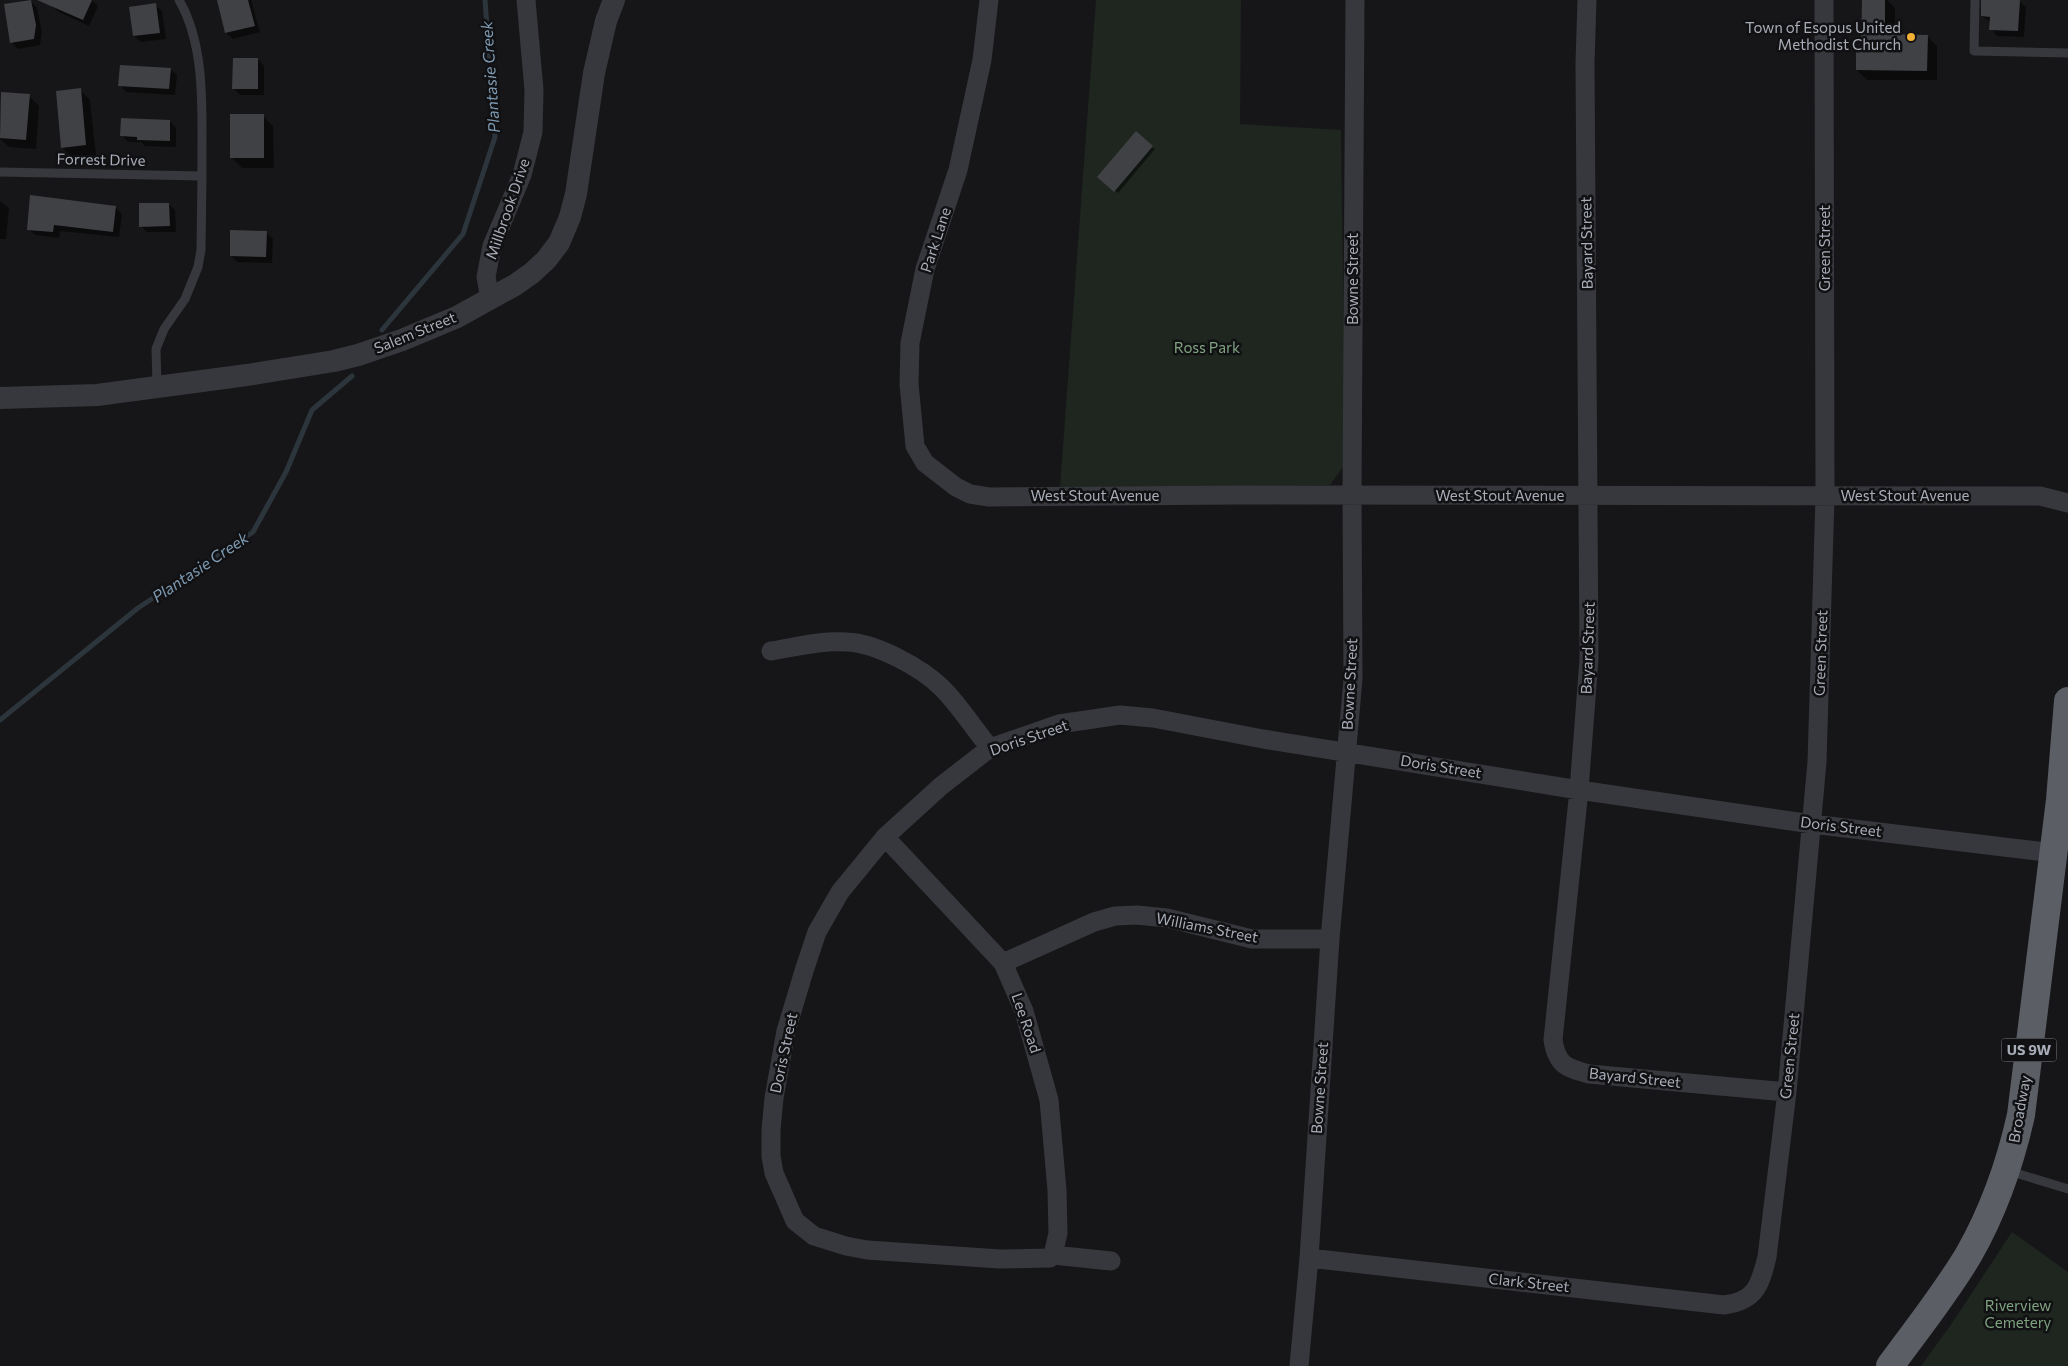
<svg xmlns="http://www.w3.org/2000/svg" width="2068" height="1366" font-family="Commissioner,sans-serif">
<style>
.green{fill:#1e261f}
.shadow{fill:#0007}
.lines{fill:none;stroke-linecap:round;stroke-linejoin:round}
.stream{stroke:#2c353c;stroke-width:5}
.building{fill:#404145}
.service{stroke:#37383d;stroke-width:9}
.minor{stroke:#37383d;stroke-width:19}
.tertiary{stroke:#37383d;stroke-width:22}
.trunk{stroke:#5b5e65;stroke-width:28}
.poi-dot{fill:#f2b134;stroke:#111113;stroke-width:2}
.labels{text-anchor:middle;stroke-width:5;stroke-linejoin:round;paint-order:stroke}
.shield{fill:#111113;stroke:#7b7e86;stroke-width:1}
.shield-label{font-size:14px;font-weight:bold;fill:#a8adb8}
.poi-label{font-size:15px;fill:#a8adb8;stroke:#111113;text-anchor:end}
.street-label{font-size:15px;fill:#a8adb8;stroke:#111113}
.park-label{font-size:15px;fill:#7fa381;stroke:#111113}
.water-label{font-size:16px;font-style:italic;fill:#7f9bb3;stroke:#111113}
</style>
<rect width="100%" height="100%" fill="#161618"/>
<path class="green" d="M1096,0H1241L1240,124L1341,130L1344,357L1343,467L1330,485L1060,487Z
M2012,1232L2068,1272V1366H1921L1952,1323Z"/>
<path class="shadow" d="M55,0H92L98,6L89,26L59,12L52,6Z
M227,0H251L260,32L233,39L226,33Z
M1863,0H1887L1895,8V36H1927L1937,46V80H1867L1857,70L1863,51Z
M1982,0L2019,1L2026,7L2024,37L1997,36L1991,29V22L1982,16Z
M31,1L37,8L42,32L40,45L18,49L12,43Z
M155,5L162,11L166,39L141,42L134,36Z
M258,59L264,66V95H240L233,88Z
M170,69L177,75L175,95L126,92L120,85Z
M80,90L90,100L96,155L72,157L62,147Z
M2,93L29,96L39,106L36,149L9,147L0,139Z
M263,116L273,126L274,168H242L232,158Z
M170,121L176,128V147L145,146L141,142H128L122,135Z
M1152,147L1155,149L1118,193L1098,177Z
M0,201L9,208L6,239H0Z
M169,204L175,210L176,232H147L141,226Z
M115,207L122,214L119,237L60,231L59,238L35,235L29,229Z
M267,233L273,239L272,263L237,262L231,255Z"/>
<g class="lines">
<path class="stream" d="M382,330L463,234L495,137L485,0
M0,720L138,608L253,532L286,472L312,410L352,376"/>
</g>
<path class="building" d="M31,0L36,25L34,39L10,43L4,4Z
M37,0H92L83,20Z
M217,0H248L255,26L225,33Z
M1862,0H1885V34L1928,35L1927,71L1856,70V50H1861Z
M1981,0H2020L2018,31L1989,30L1990,17L1981,16Z
M156,3L160,33L133,36L129,7Z
M233,58H258V89H232Z
M120,65L171,68L169,89L118,86Z
M81,88L86,145L61,148L56,91Z
M1,92L30,94L26,140L0,138Z
M230,114H264V158H230Z
M121,118L170,120V141L137,140V137L120,136Z
M1136,131L1153,146L1114,192L1097,177Z
M30,195L116,206L113,232L54,225L53,232L27,230Z
M139,203H169L170,226L139,227Z
M230,230L267,231L266,257L230,256Z"/>
<g class="lines">
<path class="service" d="M1975,0L1974,51L2068,53
M0,172L202,176C201,120 208,50 179,0
M157,385L156,349L164,329L185,299L198,267L201,250L202,176
M2009,1171L2068,1189"/>
<path class="minor" d="M989,0L982,60L958,170L925,269L910,343L909,384L915,446L925,463L956,487L970,494L989,497L1236,495L2040,496L2068,503
M1587,0L1585,63L1589,659L1579,790L1553,1040C1557,1065 1566,1068 1589,1074L1787,1092
M490,299L486,277L492,246L522,175L533,132L534,90L526,0
M771,651C796,647 822,640 847,642C876,643 922,668 942,688C960,706 974,729 990,748
M885,837L1003,963L1024,1011L1049,1100L1057,1190L1058,1233L1053,1255
M1003,963L1094,922L1115,916L1137,915L1167,918L1252,939H1330
M1309,1258L1724,1305C1756,1301 1760,1285 1767,1257L1787,1092L1817,762L1825,497L1824,0
M1111,1261L1053,1255L1050,1258L1000,1259L867,1250L846,1246L814,1236L795,1221L774,1173L771,1156V1130L774,1098L786,1031L804,971L817,932L840,892L885,837L941,786L990,748L1059,724L1120,715L1153,718L1263,739L1579,790L1812,824L2054,853
M1299,1366L1309,1258L1330,939L1353,679L1352,495L1355,0"/>
<path class="tertiary" d="M0,398L97,395L247,375L334,361L358,355L402,340L457,317L515,285L532,273L546,260L559,243L570,217L576,194L594,73L606,21L614,0"/>
<path class="trunk" d="M1890,1366C1917,1329 1946,1293 1969,1254C1994,1210 2010,1164 2021,1115L2060,800L2068,701"/>
</g>
<circle class="poi-dot" cx="1911" cy="37" r="5"/>
<g class="labels">
<rect class="shield" x="2001.5" y="1038.5" width="55" height="23" rx="4"/>
<g class="shield-label">
<text x="2029" y="1055">US 9W</text>
</g>
<g class="poi-label">
<text x="1901" y="33">Town of Esopus United<tspan x="1901" dy="17">Methodist Church</tspan></text>
</g>
<g class="street-label">
<text transform="translate(101 160) rotate(1)" y="5">Forrest Drive</text>
<text transform="translate(508 209) rotate(-71)" y="5">Millbrook Drive</text>
<text transform="translate(936 240) rotate(-72)" y="5">Park Lane</text>
<text transform="translate(1587 243) rotate(-91)" y="5">Bayard Street</text>
<text transform="translate(1825 248) rotate(-90)" y="5">Green Street</text>
<text transform="translate(1353 279) rotate(-90)" y="5">Bowne Street</text>
<text transform="translate(415 333) rotate(-22)" y="5">Salem Street</text>
<text x="1095" y="501">West Stout Avenue</text>
<text x="1500" y="501">West Stout Avenue</text>
<text x="1905" y="501">West Stout Avenue</text>
<text transform="translate(1588 648) rotate(-88)" y="5">Bayard Street</text>
<text transform="translate(1821 653) rotate(-88)" y="5">Green Street</text>
<text transform="translate(1350 684) rotate(-87)" y="5">Bowne Street</text>
<text transform="translate(1029 738) rotate(-19)" y="5">Doris Street</text>
<text transform="translate(1441 767) rotate(9)" y="5">Doris Street</text>
<text transform="translate(1841 827) rotate(7)" y="5">Doris Street</text>
<text transform="translate(1207 928) rotate(11)" y="5">Williams Street</text>
<text transform="translate(1026 1023) rotate(71)" y="5">Lee Road</text>
<text transform="translate(784 1053) rotate(-78)" y="5">Doris Street</text>
<text transform="translate(1790 1056) rotate(-84)" y="5">Green Street</text>
<text transform="translate(1635 1078) rotate(6)" y="5">Bayard Street</text>
<text transform="translate(1320 1088) rotate(-86)" y="5">Bowne Street</text>
<text transform="translate(2020 1109) rotate(-80)" y="5">Broadway</text>
<text transform="translate(1529 1283) rotate(6)" y="5">Clark Street</text>
</g>
<g class="park-label">
<text x="1207" y="353">Ross Park</text>
<text x="2018" y="1311">Riverview<tspan x="2018" dy="17">Cemetery</tspan></text>
</g>
<g class="water-label">
<text transform="translate(490 77) rotate(-94)" y="6">Plantasie Creek</text>
<text transform="translate(200 567) rotate(-34)" y="6">Plantasie Creek</text>
</g>
</g>
</svg>
